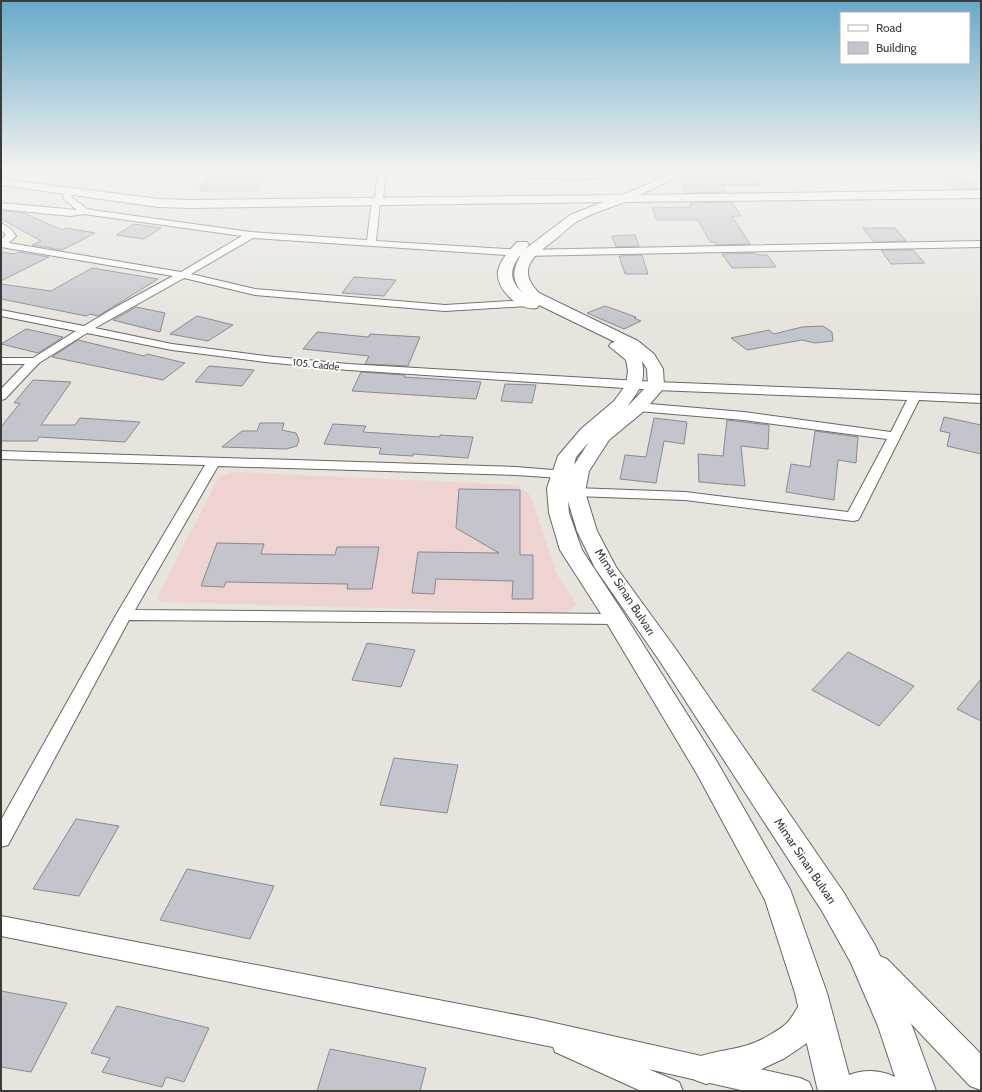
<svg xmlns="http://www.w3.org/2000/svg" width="982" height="1092" font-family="Cabin,sans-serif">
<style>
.education{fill:#eed3d0}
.building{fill:#c4c4cc;stroke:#898990}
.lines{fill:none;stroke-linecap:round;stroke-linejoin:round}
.minor-casing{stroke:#696760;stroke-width:2}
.tertiary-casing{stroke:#696760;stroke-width:2}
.secondary-casing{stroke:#696760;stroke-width:2}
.minor{fill:#fff;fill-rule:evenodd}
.tertiary{fill:#fff;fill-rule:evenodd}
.secondary{fill:#fff;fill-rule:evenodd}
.labels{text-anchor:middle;stroke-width:4;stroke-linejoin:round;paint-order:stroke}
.far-street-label{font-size:10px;fill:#3c3b38;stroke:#fff}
.street-label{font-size:12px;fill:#3c3b38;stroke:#fff}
</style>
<rect width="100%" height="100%" fill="#e7e4dd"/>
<path class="education" d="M233,472L518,485L531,496L557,575L577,605L565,613L162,602L157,598L219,477Z"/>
<path class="building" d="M213,170H269L256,191H199Z
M678,170H736L761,185H721L726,192L686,193L678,172Z
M955,171L978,189H955L934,172Z
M732,202L741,216H732L750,244L716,245L715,242H710L698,220H657L652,208L692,207L690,203Z
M1,211L24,213L62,230L66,228L95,233L62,250L32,245L41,241L1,219Z
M134,224L161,228L144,239L116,235Z
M863,228H895L906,241L874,242Z
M635,235L639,246L616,247L612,236Z
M881,250H913L925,263L891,264Z
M1,252L14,254L19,252L49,257L1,281Z
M755,253L757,255H767L776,267L732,268L722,254Z
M642,255L648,274H625L619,256Z
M92,268L158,279L98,316L90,314L86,316L1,299V284L51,291Z
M354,277L396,280L384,296L342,293Z
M605,306L636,317L634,318L641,321L624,329L587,313Z
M136,307L165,313L160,332L113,320Z
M197,316L233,325L208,341L170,334Z
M823,326L832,332L833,341L815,343L802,340L747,350L731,338L769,330L774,334L802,327Z
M26,329L63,337L38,353L1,344Z
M317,332L368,337L370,334L420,337L408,366L365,364L369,356L303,349Z
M78,340L144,356L147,354L185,363L163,380L52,357Z
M209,366L254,370L242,386L195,382Z
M361,372L405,375L404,377L481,382L476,399L352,391Z
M33,380L71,382L41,425H75L80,418L140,422L125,442L39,437L37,441H1V427L20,403H14Z
M505,384L536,385L532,403L501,401Z
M944,417L981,425V454L947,446L950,433L940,431Z
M654,418L687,422L684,444L664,441L656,483L620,479L625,455L646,457Z
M727,420L769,425L768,449L741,446L745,486L699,482L698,454L723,456Z
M260,423H284L282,430L296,433L299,440L297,446L286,449L222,447L242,431H257Z
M333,424L366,426L363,432L440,437V435L473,437L468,458L413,454V456L379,454L381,448L324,444Z
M815,431L858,437L856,463L838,460L834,500L786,492L791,464L810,467Z
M459,489L520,490V555H533V599H512L513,581L436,579L434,594L412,593L418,552L499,553L456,528Z
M217,543L264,544L261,554L335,555L337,547H379L372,589H347L348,584L226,582L224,587L201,586Z
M367,643L415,650L401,687L352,680Z
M848,652L914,686L879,726L812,690Z
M981,679V721L957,709Z
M394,758L458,765L447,813L380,805Z
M76,819L119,826L79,896L33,889Z
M187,869L274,886L250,939L160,920Z
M1,991L67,1003L31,1072L1,1067Z
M117,1006L209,1028L184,1082L166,1077L162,1087L102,1072L110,1058L91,1053Z
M330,1049L426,1068L420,1091H317Z"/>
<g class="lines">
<g class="minor-casing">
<path id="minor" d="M378,170H386L383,198L380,202L376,241L521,250L981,241V247L521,256L253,238L191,274L255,289L445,305L528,300L533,303L528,306L445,311L255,295L184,278L95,328L172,344L265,356L348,364L656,382L981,395V403L919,400L860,517L858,520L853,521L685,500L575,496L570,495L568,492L570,489L575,488L685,492L848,512L887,439L744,420L638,411L634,410L632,407L634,404L638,403L744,412L891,432L907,400L656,390L348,370L265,362L172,350L87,333L39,363L5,399L1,400V389L25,364H1V358H33L76,331L1,316V310L84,326L114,308L173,276L1,247V239L6,235L1,230V223L11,229L16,236L9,243L181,272L242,236L84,214L70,216L1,209V203L77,210L63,198L65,190L69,188L73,190L71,197L87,209L99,211L251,232L367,240L372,201L375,197Z
M442,170H479L505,173L517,170V173L582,175L633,170H669L665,172L582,179L506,177L446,172Z
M1,451L516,467L565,471L567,474L565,477L560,478L516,475L218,466L135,610L616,614L622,615L624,619L622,623L616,624L129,620L8,845L1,847V820L116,615L205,465L1,459Z
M1,916L532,1018L800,1078L809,1082L813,1091H745L648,1069L679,1082L683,1091H641L555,1052L553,1047L1,936Z"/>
</g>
<g class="tertiary-casing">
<path id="tertiary" d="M668,170H677L669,181L638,196H630L629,194L630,192L663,177Z
M877,955L887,959L981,1054V1090L970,1086L867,977L863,968L867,959Z
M814,994L824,998L828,1008L824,1018L807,1043L785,1058L749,1075L706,1084L695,1080L691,1069L695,1058C718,1049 745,1050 766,1037C773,1033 782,1028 787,1023C798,1011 797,1001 814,994Z"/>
</g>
<g class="secondary-casing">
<path id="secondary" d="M1,179L159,199L191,200L621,195L634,190L638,192L639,195L981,190V198L624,202C610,208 592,213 578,221C571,225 564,232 557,238C536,254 514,268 539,293L638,341L654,354L663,369L664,386L662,390L644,411L609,440L589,471L585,492L597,531L616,567L675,648L844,893L875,945L912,1026L936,1091H818L795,993L765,900L697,774L605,620L560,550L549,513L547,488L558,456L581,429L614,401L626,385L628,371L626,360L609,346L611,343L615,342L539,305L537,308C520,312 495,289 498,271C500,260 510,250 517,242H527L529,245L524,250L570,215L603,202L191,208L159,207L1,185ZM524,250C514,265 509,279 523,293C506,278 511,266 524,250ZM642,361L647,369L648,385L627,407C639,390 646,384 642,361ZM589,442L574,465L576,457ZM568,501L577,531L595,568L659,660L822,911L851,963L878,1026L895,1077C880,1070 865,1069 849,1075L827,993L790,889L716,760L624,614L582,550L569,513Z"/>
</g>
<use href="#minor" class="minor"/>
<use href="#tertiary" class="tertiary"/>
<use href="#secondary" class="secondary"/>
</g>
<linearGradient id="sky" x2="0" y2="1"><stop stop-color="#66a9c9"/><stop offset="0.53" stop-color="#f4f3f0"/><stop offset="1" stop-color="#f4f3f0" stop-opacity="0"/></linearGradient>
<rect width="982" height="323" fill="url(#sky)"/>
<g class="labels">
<g class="far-street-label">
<text transform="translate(316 364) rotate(6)" y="4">105. Cadde</text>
</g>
<g class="street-label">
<text transform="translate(625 592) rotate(57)" y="4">Mimar Sinan Bulvarı</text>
<text transform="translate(805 861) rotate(56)" y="4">Mimar Sinan Bulvarı</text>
</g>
</g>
<rect width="982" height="1092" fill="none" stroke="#3c3b38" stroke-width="4"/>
<rect x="840" y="12" width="130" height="52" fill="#ffffff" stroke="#b1b1af"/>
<rect x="848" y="25" width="20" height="6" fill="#ffffff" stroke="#b1b1af"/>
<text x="876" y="32" font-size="12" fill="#3c3b38">Road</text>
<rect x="848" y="42" width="20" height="12" fill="#c4c4cc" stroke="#b1b1af"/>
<text x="876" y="52" font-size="12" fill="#3c3b38">Building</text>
</svg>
